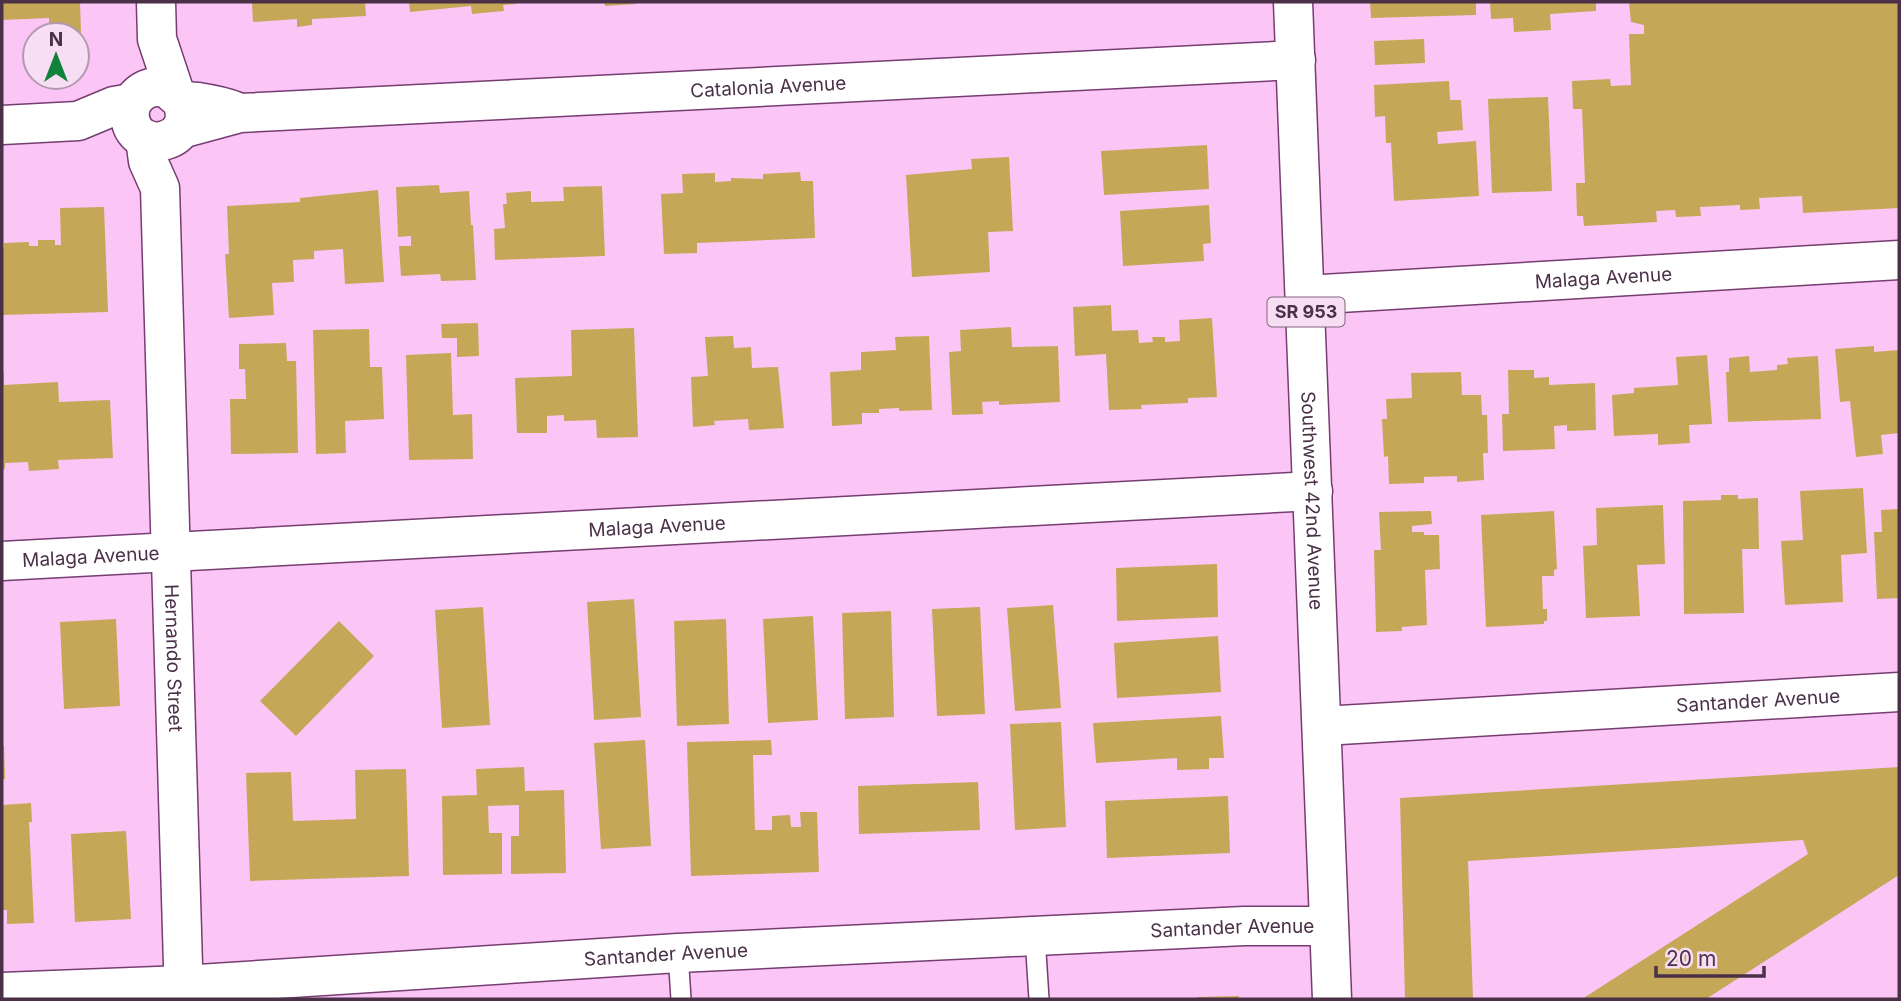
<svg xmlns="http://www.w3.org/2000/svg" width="1901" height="1001" font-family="Inter,sans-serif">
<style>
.building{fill:#c5a857}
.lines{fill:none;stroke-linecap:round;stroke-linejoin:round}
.service-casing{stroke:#753d72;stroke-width:22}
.minor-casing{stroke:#753d72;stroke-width:41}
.primary-casing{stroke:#753d72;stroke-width:41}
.service{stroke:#fff;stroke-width:19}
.minor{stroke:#fff;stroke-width:38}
.primary{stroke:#fff;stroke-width:38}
.labels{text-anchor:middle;stroke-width:6;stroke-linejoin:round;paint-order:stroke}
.shield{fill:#f8def5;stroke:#7f657c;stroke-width:2}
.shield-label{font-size:18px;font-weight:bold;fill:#4b3148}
.street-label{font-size:19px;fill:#4b3148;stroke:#f8def5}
</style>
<rect width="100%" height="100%" fill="#fbc6f6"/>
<path class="building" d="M2,2H80L81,33L49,34V18L2,20Z
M252,2H365L366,16L312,19V25L297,27V19L253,22Z
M409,2H516V4L503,5L504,11L472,14L471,6L410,12Z
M604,2H636V4L605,6Z
M1370,2H1476V15L1371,18Z
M1490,2H1596V11L1550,14L1551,30L1514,32L1513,18L1491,19Z
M1629,2H1899V208L1803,213L1802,196L1759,198L1760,209L1740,210V205L1700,207L1701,216L1676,217L1675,210L1656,211L1657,222L1584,226L1583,216H1577L1576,183H1585L1582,109H1573L1572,81L1610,79L1611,86L1631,85L1629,34H1644V25L1631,22Z
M1424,39L1425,63L1375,65L1374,41Z
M1449,81L1450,100H1461L1463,130L1437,132L1438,144L1476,141L1479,196L1394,201L1391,143H1386L1385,116L1375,117L1374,85Z
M1548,97L1552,191L1492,193L1488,99Z
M1207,145L1209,189L1104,195L1101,151Z
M1009,157L1013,231L988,232L990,272L912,277L906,175L972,169L971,159Z
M800,172L801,181H813L815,238L697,243V253L664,254L661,194L683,193L682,174L715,173V182L731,181V178L763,179V174Z
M439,185L440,193L469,191L471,225H473L476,280L441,281L440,274L401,276L399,246H411V236L398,237L396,187Z
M602,186L605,256L495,260L494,229L505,228L503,204H507L506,193L531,191V202L564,201L563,187Z
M378,190L384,282L345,284L343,249L314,251V259L293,260L294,282L272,283L274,315L229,318L225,254H229L227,206L300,202V198Z
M1209,205L1211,243L1203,244L1204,261L1123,266L1120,211Z
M104,207L108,312L2,315V248H4V243L29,242V246H38V240H55V245H61L60,208Z
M1111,305L1112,331L1138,330L1139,343L1153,342L1152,337H1165V342L1180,341L1179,320L1212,318L1217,397L1188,398V403L1141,405L1142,409L1109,410L1106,354L1075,356L1073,307Z
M478,323L479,356L457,357V338H442L441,324Z
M1011,327L1012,347L1058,346L1060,402L999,405V401L982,402L983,414L952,415L949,352L961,351L960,330Z
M634,328L638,437L597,438L596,420L564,421V415L547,416V433H517L515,378L572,376L571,330Z
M369,329L370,367H382L384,419L345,421L346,453L316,454L313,330Z
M733,336L734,348L751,347L752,368L778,367L784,428L749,430L748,419L714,421L715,425L693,427L691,377L708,376L705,337Z
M929,336L932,410L899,411V408L879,409V413H862V424L832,426L830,372L861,370V352L896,350L895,337Z
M286,343L287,361H296L298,453L231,454L230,399H246L245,369H239V344Z
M1874,346V352L1899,350V433L1881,435L1883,454L1856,457L1850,401L1840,402L1835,349Z
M451,353L453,415L472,414L473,459L409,460L406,355Z
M1707,355L1712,424L1689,425L1690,443L1658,445V434L1614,436L1612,395L1634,393V388L1678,385L1676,357Z
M1749,356L1750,372L1777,370V365L1788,364L1787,358L1818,356L1821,419L1728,422L1726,372H1729V358Z
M1508,370H1534V378L1549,377V385L1595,383L1596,430L1567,431V425L1554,426L1555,449L1503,451L1502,414H1509Z
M1461,372L1462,395H1481L1482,415H1487L1488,453H1483L1484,480L1457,482V476L1424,477V483L1389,484L1388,456L1384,457L1382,419H1387L1386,399L1412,398L1411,373Z
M2,373H4V385L58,382L59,402L110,400L113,458L58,460L59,469L29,471L28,462L5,463V469L2,470Z
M1863,488L1867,553L1841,555L1843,602L1785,605L1781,541L1803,540L1800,491Z
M1721,495H1738V499L1758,498L1759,549H1742L1744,613L1684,614L1683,501L1721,500Z
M1663,505L1665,564L1637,565L1640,616L1586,618L1583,546L1597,545L1596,508Z
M1899,509V598L1877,599L1874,532H1882L1881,510Z
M1431,511L1432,524L1412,526V532H1424V535H1439L1440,569L1425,570L1427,625L1402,627V631L1376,632L1374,550H1381L1379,512Z
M1554,511L1557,569L1554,570V576H1542L1543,609H1547V621H1544V624L1486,627L1481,515Z
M1217,564L1218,617L1117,621L1116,568Z
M634,599L641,717L594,720L587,602Z
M1053,605L1061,708L1015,711L1007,608Z
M483,607L490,725L442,728L435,610Z
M980,607L985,714L937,716L932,609Z
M891,611L894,717L845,719L842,613Z
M813,616L818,720L768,723L763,619Z
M116,619L120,706L64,709L60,622Z
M726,619L729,724L677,726L674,621Z
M339,621L374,656L296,736L260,701Z
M1218,636L1221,692L1117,698L1114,643Z
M1221,716L1224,758H1209V769L1177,770V758L1096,763L1093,723Z
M1061,722L1066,827L1015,830L1010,724Z
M645,740L651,846L601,849L594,743Z
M771,740L772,755H753L755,830H772V816L790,815L791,827H801L800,812H817L819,872L691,876L687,742Z
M2,746H4L5,779H2Z
M524,767L525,791L564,790L566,873L511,874V836H519V805L488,806L489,833H502V874L443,875L442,796L477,795L476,769Z
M1899,767V875L1706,999H1582L1808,854L1803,840L1468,861L1473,999H1405L1400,798Z
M406,769L409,876L250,881L246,773L291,772L293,821L356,819L355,770Z
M978,782L980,830L859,834L858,786Z
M1228,796L1230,853L1107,858L1105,801Z
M31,803L32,822H29L34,923L7,924V910H2V805Z
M126,831L131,919L75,922L71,834Z
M1239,996V999H1197V997Z"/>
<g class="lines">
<g class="service-casing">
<path id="service" d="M1035,937L1039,999
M678,953L681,999"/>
</g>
<g class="minor-casing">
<g id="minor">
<path d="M156,2L157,39L175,93"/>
<path d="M181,100C201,143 136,158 130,118C127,99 146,83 164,88C172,90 175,97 182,100C186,102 194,101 198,102C211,104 223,106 235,111"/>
<path d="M2,125L78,121L114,106L132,103"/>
<path id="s1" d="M181,129L240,113L1296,60"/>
<path id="s2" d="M145,139L148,161L160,188L184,999"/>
<path id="s3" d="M1306,295L1899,260"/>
<path id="s4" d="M2,561L1313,491"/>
<path id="s5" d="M1323,726L1899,692"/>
<path id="s6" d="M2,992L183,985L678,953L1244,926H1329"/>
</g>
</g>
<g class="primary-casing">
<g id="primary">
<path id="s7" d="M1293,2L1332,999"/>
</g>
</g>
<use href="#service" class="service"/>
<use href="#minor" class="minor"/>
<use href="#primary" class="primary"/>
</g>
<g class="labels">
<rect class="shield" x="1267.5" y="297.5" width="77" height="29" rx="5"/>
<g class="shield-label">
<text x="1306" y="318">SR 953</text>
</g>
<g class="street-label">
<text dy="7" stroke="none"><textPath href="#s1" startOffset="590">Catalonia Avenue</textPath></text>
<text dy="7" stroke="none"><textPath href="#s3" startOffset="298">Malaga Avenue</textPath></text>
<text dy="7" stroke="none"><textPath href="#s7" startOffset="499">Southwest 42nd Avenue</textPath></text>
<text dy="7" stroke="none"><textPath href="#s4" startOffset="656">Malaga Avenue</textPath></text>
<text dy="7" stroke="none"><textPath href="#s4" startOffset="89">Malaga Avenue</textPath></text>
<text dy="7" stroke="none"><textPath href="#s2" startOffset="522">Hernando Street</textPath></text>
<text dy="7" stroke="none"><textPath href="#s5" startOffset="436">Santander Avenue</textPath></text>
<text dy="7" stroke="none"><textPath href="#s6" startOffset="1232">Santander Avenue</textPath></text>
<text dy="7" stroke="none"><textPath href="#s6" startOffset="665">Santander Avenue</textPath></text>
</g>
</g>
<rect width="1901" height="1001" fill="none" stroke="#4b3148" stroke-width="7"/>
<g transform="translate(56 56)"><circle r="33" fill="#f8def5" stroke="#b399b0" stroke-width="2"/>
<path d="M0-5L12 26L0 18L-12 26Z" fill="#0f833b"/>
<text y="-10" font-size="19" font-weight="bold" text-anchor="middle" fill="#4b3148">N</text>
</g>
<path d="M1656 966v10h108v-10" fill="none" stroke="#4b3148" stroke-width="3.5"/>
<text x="1666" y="966" font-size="21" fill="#4b3148" stroke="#f8def5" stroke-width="5" paint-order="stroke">20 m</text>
</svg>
